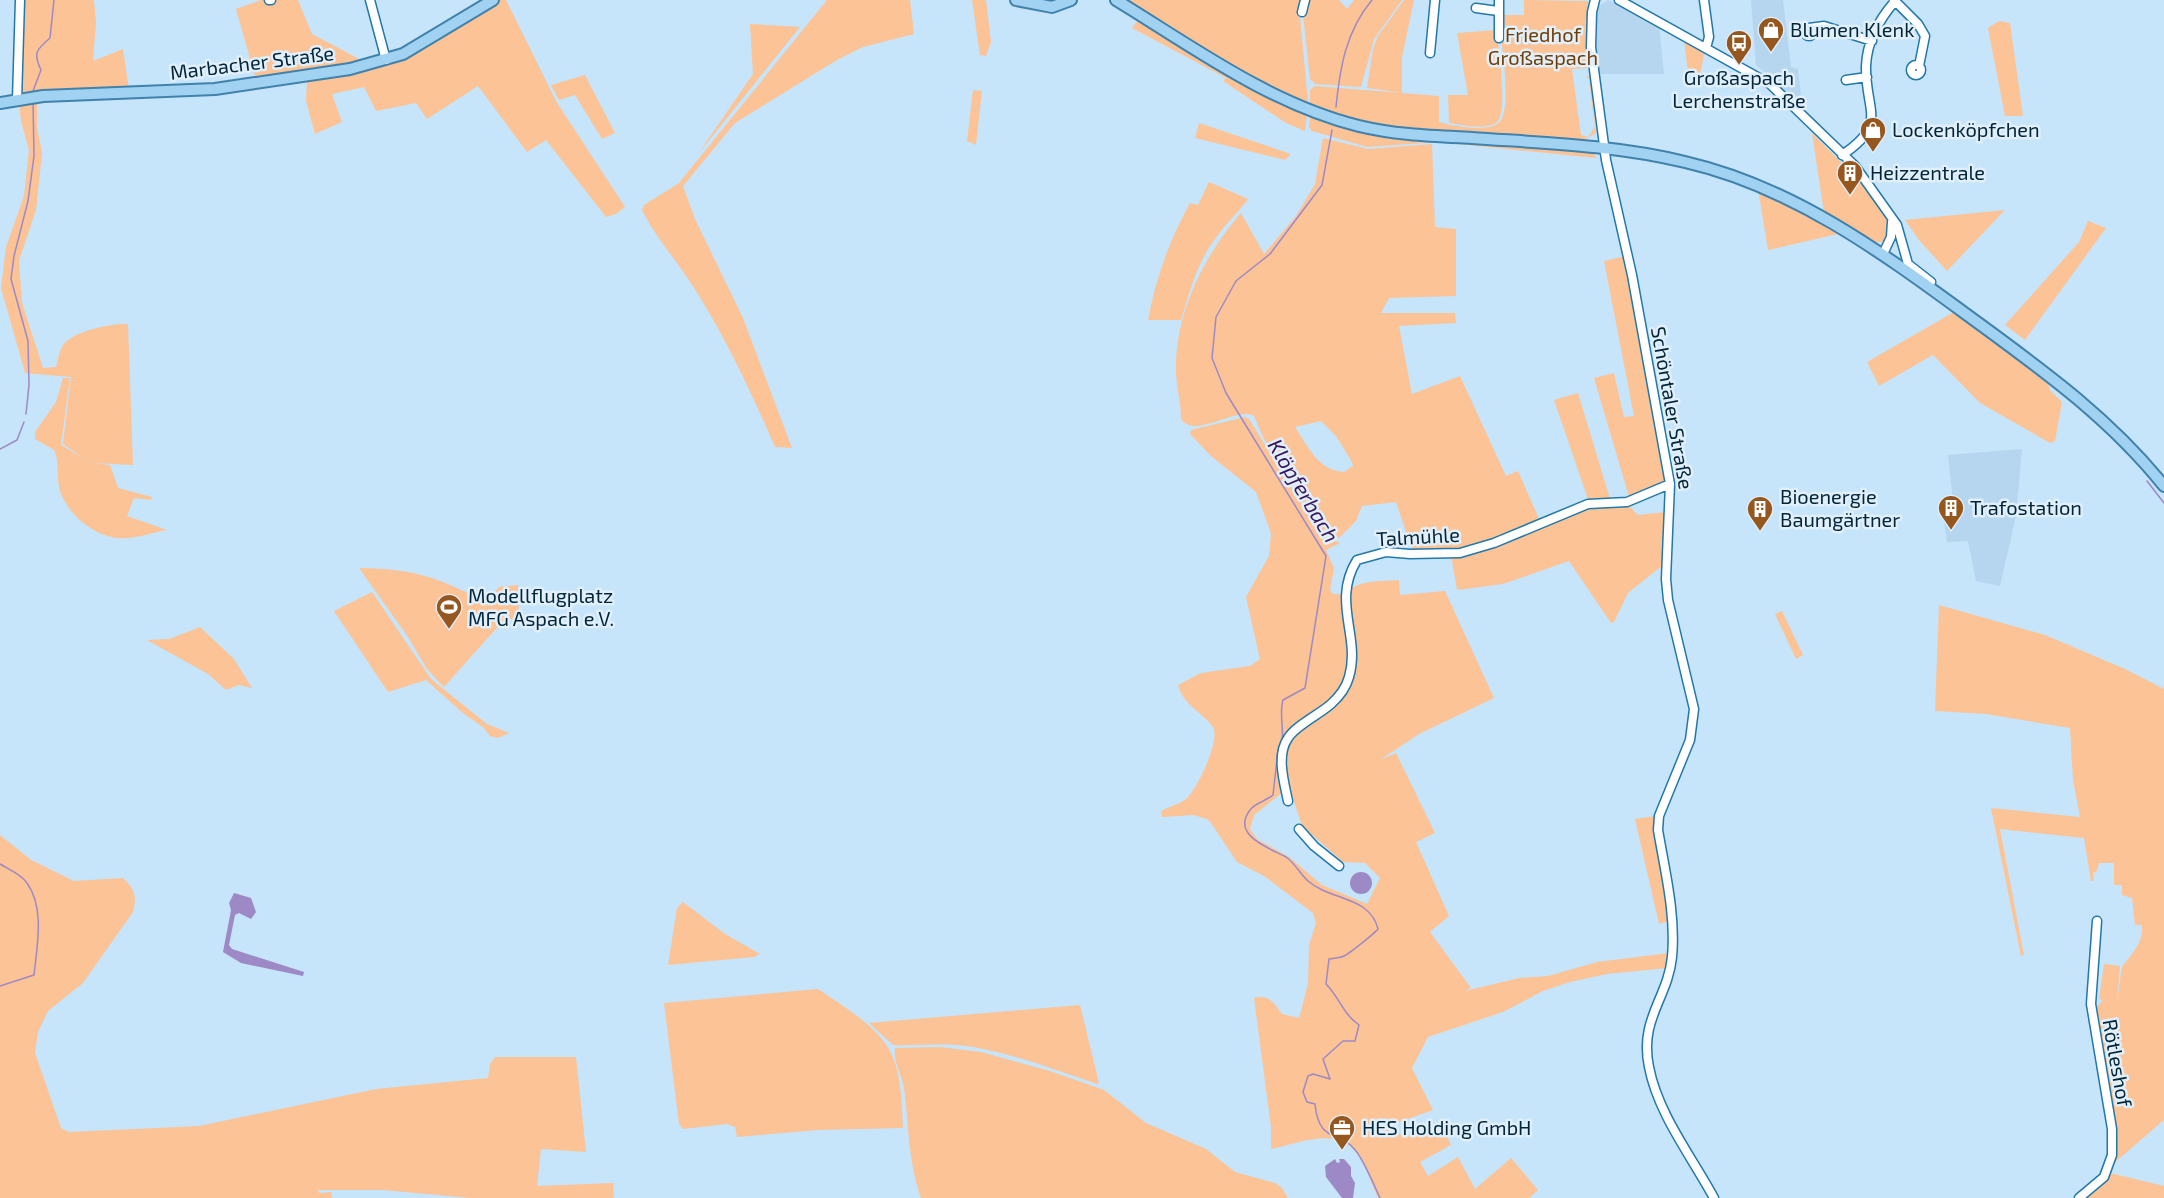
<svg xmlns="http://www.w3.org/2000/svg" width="2164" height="1198" font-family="'Exo 2',sans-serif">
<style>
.built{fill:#b5d6ee}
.green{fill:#fcc396;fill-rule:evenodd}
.water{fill:#9d89c5}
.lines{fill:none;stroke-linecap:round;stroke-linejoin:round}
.stream{stroke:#9d89c5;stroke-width:1.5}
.minor-casing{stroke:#2278a9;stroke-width:11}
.major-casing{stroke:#4082ab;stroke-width:14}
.minor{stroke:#fff;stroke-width:8}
.major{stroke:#a1d2f2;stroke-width:10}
.labels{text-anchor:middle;stroke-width:5;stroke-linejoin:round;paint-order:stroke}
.poi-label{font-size:20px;fill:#022539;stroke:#e0effa;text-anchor:start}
.park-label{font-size:20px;fill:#723d04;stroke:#e0effa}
.street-label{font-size:20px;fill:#022539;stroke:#e0effa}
.water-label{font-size:21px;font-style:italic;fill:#37165f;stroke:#e0effa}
</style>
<rect width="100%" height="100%" fill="#c6e4fa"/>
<path class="built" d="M1608,0L1659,25L1664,74H1598L1594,47L1595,9Z
M1751,0H1783L1791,67L1798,69L1802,103L1799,102L1756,65Z
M2022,449L2016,516L2000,586L1976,581L1968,541L1947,542L1944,522L1955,518L1948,455Z"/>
<path class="green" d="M22,0H94L96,23L93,61L123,49L129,90L21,95Z
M261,0H298L312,34L361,60L348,66L255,76L236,9Z
M498,0H506L556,101L625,207L616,214L606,217L546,140L527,152L478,86L427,119L416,103L376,111L364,87L332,94L342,122L315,134L306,101L307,80L336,77L389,61Z
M827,0H910L914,34L863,47L837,60L735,123L683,186L695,219L743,318L792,448L775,447C752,394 727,340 696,291C679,263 657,240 642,210L644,205L679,183Z
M972,0H986L991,42L986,56L980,55Z
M1124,0H1303L1300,17L1308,102H1310V90L1315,86L1439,96V122C1452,126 1493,134 1501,120C1511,103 1502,52 1501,32L1505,31L1504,15H1524V0L1588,1V68L1572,69L1581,135L1588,137L1595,127L1589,79L1586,76H1591L1596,133L1582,141L1384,128L1324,112L1255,81Z
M1306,0H1339L1347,9L1354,0H1402L1374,39L1361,87L1315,84L1310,79L1303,14Z
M1404,0H1414L1402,57V93L1367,88L1373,49L1378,36Z
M1138,20L1205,64L1307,113L1305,131L1286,123L1223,81L1226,78L1132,28Z
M1999,21L2010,23L2023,116H2005L1988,28Z
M750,24L800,27L698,154L753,74Z
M1497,30C1498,45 1509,115 1496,123C1482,130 1463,125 1449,123L1448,95H1468L1457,33Z
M1684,39L1705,50L1700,75L1688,73Z
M585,75L615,133L602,139L575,95L559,100L551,85Z
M973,90L982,91L976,145L967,141Z
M37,100V127L42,153L36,210L19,261L22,303L43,368L56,367C58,360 59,350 64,344C74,331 112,323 128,324L133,465L93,463L110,465L118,488L152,497L151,500L134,498L127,516L167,530C151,533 131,540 116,538C91,534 68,514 60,491C56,478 60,462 54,450L35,439V432L56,402L63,378H70L61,445L85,459L63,444L71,377L25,373L1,288L6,247L24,196L29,150L21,121L19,103Z
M1310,114L1348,127L1593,150L1596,158L1438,142L1367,147L1312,131L1309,127Z
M1199,123L1291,154L1285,160L1195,138Z
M1812,133L1879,201L1889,225L1885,242H1872L1824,213Z
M1323,138L1368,149L1432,144L1435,227L1456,229V296L1389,298L1381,313H1455L1456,323L1399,326L1412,394L1460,376L1506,476L1518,471L1540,521L1493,542L1460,551L1413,552L1396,502L1362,506L1356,521L1339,538L1320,528L1263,437L1254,416C1236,406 1196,440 1181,419C1181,400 1175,382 1176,364C1177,309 1206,253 1241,213L1264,254L1296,216L1315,184ZM1321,421L1336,436L1352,462L1353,466L1344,472C1319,471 1308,447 1295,427Z
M1209,182L1248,199C1239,212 1227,222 1218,235C1198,260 1190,290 1181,320H1148C1156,278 1169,241 1190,203L1198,205Z
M1758,189L1763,191L1842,233L1768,250Z
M2005,210L1947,271L1919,240L1905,220Z
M2088,221L2106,228L2025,340L2005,325L2079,242Z
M1626,256L1666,476L1664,482L1630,500L1594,378L1614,373L1624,417L1634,416L1604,261Z
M1954,312L2019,361L2021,359L2046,377L2050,390L2062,402L2055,441L2050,443L1980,403L1933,355L1879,386L1867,362Z
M1578,393L1611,502H1589L1554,400Z
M1245,417L1249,419L1321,535L1340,543L1326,550L1334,568L1330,590L1333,594H1342C1346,623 1360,669 1340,694C1326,711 1305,721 1290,735H1287L1281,748L1283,792L1254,815L1250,829L1257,839L1289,857L1322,885L1367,904L1380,878L1365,863L1343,862L1302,826L1291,792H1287C1284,778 1280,750 1290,738C1309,716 1337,714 1350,681C1361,655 1348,621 1345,594C1358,579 1380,582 1399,580L1400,595L1445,591L1494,698L1419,734L1380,760L1396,753L1435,833L1416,842L1449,916L1430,932L1471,988L1465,991L1519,978L1548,976L1597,962L1669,953L1667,968L1607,974L1570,982L1543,991L1503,1012L1428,1037L1412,1068L1433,1110L1394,1124L1403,1138L1440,1122L1451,1145L1420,1162L1428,1176L1458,1157L1475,1189L1511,1158L1538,1190L1529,1198H1378C1371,1183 1366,1164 1356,1152C1336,1126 1297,1144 1271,1149V1127L1254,998C1269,994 1274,1003 1282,1014L1299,1018L1308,984L1309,945L1316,923L1313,913L1264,876L1237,862L1209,820L1194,815L1162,817L1161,811C1169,807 1179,804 1186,799C1197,790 1221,739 1213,727C1201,711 1184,706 1178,685L1201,673L1250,666L1260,659L1246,597L1269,556L1271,533L1256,492L1211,456L1190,434L1191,430Z
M1627,504L1638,515L1665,512L1667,514L1663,565L1628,593L1614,622L1611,623L1569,561L1503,584L1457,590L1451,555L1586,506Z
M359,568C416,569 436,577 486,602L499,587L518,585L519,617L503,621L444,687L427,669L408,637Z
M372,592L431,679L487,724L509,733L498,738L490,736L483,727L464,714L426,680L388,692L334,611Z
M1939,605L2045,635L2125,669L2164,689V1120L2113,1164L2115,1158L2095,1009L2103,1000L2099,999L2104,964L2120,966L2117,1001L2122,967C2132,953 2143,944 2142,925H2135L2132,898L2122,895V885H2114V863H2099L2097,871L2093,873L2094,881H2091L2084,838L2000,829L2024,955L2021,956L1991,808L2080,817L2073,780L2070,728L1986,714L1935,711Z
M1782,611L1803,655L1796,659L1775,614Z
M200,627L234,659L252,688L239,685L226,690L208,674L147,640L169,639Z
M1656,816L1655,832L1669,921L1659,924L1635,819Z
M0,835L31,860L74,881L123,878C135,889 137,897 133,912L83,983L48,1011L38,1032L35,1053L61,1128L69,1132L199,1126L376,1089L488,1078L490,1064L495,1057H576L586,1152L541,1149L537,1186L613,1183L614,1198H470L383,1190H318L319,1193L331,1192L332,1198H0Z
M683,902L725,934L760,954L754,957L668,965L677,908Z
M818,989C841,1005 871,1022 887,1046C901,1066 902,1104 903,1128L818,1130L737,1137L735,1127L727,1124L683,1129L679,1124L664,1003Z
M1080,1005L1099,1083L1097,1084C1052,1069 1005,1050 958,1045C936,1043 914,1046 893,1045L869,1023Z
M940,1047L981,1052L1050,1071L1104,1090L1146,1123L1206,1149L1235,1172L1275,1183L1282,1188L1288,1198H921C908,1161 909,1126 904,1088C902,1075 893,1062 895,1048Z
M2110,1173L2164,1186V1198H2082Z"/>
<path class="water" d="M1350 883a11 11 0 1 1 22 0a11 11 0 1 1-22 0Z
M234,893L251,898L256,912L251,919L239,913L235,915L229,945L232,949L304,972L303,976L241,963L223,952L231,910L229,903Z
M1335,1159L1337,1163L1340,1162L1339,1159H1344L1351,1167V1176L1355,1183L1353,1198H1342L1326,1177L1325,1166Z"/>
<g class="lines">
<path class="stream" d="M33,91L41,70C33,53 36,50 50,38L54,0
M1336,107C1340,67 1346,31 1372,0
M26,414L29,385L28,341L11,279L14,256L28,201L34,156L33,102
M0,449L17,440L24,422
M2147,481L2164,503
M1282,741C1284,727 1279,714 1283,700L1305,688L1326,556L1226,393L1212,358L1216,317L1236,281L1270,254L1322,185L1332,130
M1278,751L1273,795C1266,801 1255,803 1250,810C1230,836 1272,849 1286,857C1295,863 1300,874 1308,881C1331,901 1370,896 1378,929C1376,932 1349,954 1344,956C1340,958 1334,958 1329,959L1326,984C1340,998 1342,1013 1359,1025L1355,1041H1343L1323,1059L1330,1079L1313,1074L1308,1076L1303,1092L1307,1102L1315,1104C1319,1145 1340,1129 1356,1151C1364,1161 1374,1185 1380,1198
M0,864C8,869 22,875 27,883C45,908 37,946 34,975L0,986"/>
<g class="minor-casing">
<path id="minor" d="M269,0H271
M370,0L386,60
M1499,0V38
M1595,0L1592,12L1591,47L1606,160L1632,275L1670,484L1666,579L1668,600L1694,709L1690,740L1659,816L1658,830C1665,871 1676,915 1672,957C1668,998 1639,1019 1649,1067C1658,1114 1692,1157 1714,1198
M1619,0L1770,84L1855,166L1897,225L1908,264L1931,282
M1704,0L1709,37L1706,48
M1894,0L1918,24L1925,36L1919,66
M1476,8L1498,11
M1302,12L1305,0
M1805 32a4 4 0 1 1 8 0a4 4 0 1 1-8 0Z
M1809,28L1824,26L1872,41
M1430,53L1435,0
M1911 70a5 5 0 1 1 10 0a5 5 0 1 1-10 0Z
M1846,80L1867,77
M17,100L20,0
M1842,155C1889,124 1865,111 1866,66C1867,41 1880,18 1896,0
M1883,254L1891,237L1892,222
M1288,801C1284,782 1276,755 1288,738C1295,726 1320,714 1331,704C1340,696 1346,688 1349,677C1361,636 1331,602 1357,560L1386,552L1410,554L1460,553L1494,543L1588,504L1627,502L1670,484
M1299,829L1314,846L1339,866
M2079,1198L2104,1177L2112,1155V1129L2091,1004L2097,921"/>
</g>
<g class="major-casing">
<path id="major" d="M1016,0L1052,7L1071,0
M1116,0C1193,47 1270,104 1359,126C1396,135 1434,136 1472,138C1543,143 1615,145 1685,162C1798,188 1889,258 1981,325C2048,374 2112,421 2164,486
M0,103L43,96L215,89L350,69L403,54L493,0"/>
</g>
<use href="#minor" class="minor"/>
<use href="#major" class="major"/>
</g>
<defs>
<g id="shop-pin" transform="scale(1.35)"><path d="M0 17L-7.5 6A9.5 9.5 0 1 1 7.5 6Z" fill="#95571d" stroke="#e0effa"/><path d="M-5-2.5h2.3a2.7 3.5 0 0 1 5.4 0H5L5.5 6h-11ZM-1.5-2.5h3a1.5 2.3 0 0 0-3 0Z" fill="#fff"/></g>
<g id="bus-pin" transform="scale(1.35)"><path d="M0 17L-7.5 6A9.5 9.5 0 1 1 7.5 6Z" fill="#95571d" stroke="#e0effa"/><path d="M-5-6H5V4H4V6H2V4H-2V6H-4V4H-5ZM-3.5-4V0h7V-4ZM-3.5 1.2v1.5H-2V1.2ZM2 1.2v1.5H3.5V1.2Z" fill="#fff"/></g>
<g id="building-pin" transform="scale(1.35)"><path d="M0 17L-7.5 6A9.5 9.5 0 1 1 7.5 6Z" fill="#95571d" stroke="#e0effa"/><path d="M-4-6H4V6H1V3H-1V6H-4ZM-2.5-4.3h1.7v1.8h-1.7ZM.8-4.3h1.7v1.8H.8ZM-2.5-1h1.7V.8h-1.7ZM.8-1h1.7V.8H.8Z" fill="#fff"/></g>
<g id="stadium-pin" transform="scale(1.35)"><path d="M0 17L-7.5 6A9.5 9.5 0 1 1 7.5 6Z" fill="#95571d" stroke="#e0effa"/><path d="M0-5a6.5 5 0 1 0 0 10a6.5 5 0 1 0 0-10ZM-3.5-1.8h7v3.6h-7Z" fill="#fff"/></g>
<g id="office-pin" transform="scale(1.35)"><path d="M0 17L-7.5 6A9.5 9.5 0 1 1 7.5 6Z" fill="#95571d" stroke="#e0effa"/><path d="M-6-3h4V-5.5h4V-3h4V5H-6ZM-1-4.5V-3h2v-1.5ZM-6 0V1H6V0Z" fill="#fff"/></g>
</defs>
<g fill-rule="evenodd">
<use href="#shop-pin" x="1771" y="30"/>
<use href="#bus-pin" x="1739" y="43"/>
<use href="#shop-pin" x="1873" y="130"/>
<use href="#building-pin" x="1850" y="173"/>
<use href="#building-pin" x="1951" y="508"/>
<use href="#building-pin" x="1760" y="509"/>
<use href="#stadium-pin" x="449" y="607"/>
<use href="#office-pin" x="1342" y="1128"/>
</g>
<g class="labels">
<g class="poi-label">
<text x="1790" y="37">Blumen Klenk</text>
<text x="1739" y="85" text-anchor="middle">Großaspach<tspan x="1739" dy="23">Lerchenstraße</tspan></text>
<text x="1892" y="137">Lockenköpfchen</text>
<text x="1870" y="180">Heizzentrale</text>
<text x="1780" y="504">Bioenergie<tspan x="1780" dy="23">Baumgärtner</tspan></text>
<text x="1970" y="515">Trafostation</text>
<text x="468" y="603">Modellflugplatz<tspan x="468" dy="23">MFG Aspach e.V.</tspan></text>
<text x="1362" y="1135">HES Holding GmbH</text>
</g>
<g class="park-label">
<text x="1543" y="42">Friedhof<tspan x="1543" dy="23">Großaspach</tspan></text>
</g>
<g class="street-label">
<text transform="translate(252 63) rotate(-7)" y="7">Marbacher Straße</text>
<text transform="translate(1672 408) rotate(80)" y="7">Schöntaler Straße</text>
<text transform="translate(1418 537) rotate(-3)" y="7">Talmühle</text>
<text transform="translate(2117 1063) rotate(80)" y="7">Rötleshof</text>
</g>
<g class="water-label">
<text transform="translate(1303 491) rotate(59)" y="7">Klöpferbach</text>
</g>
</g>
</svg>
